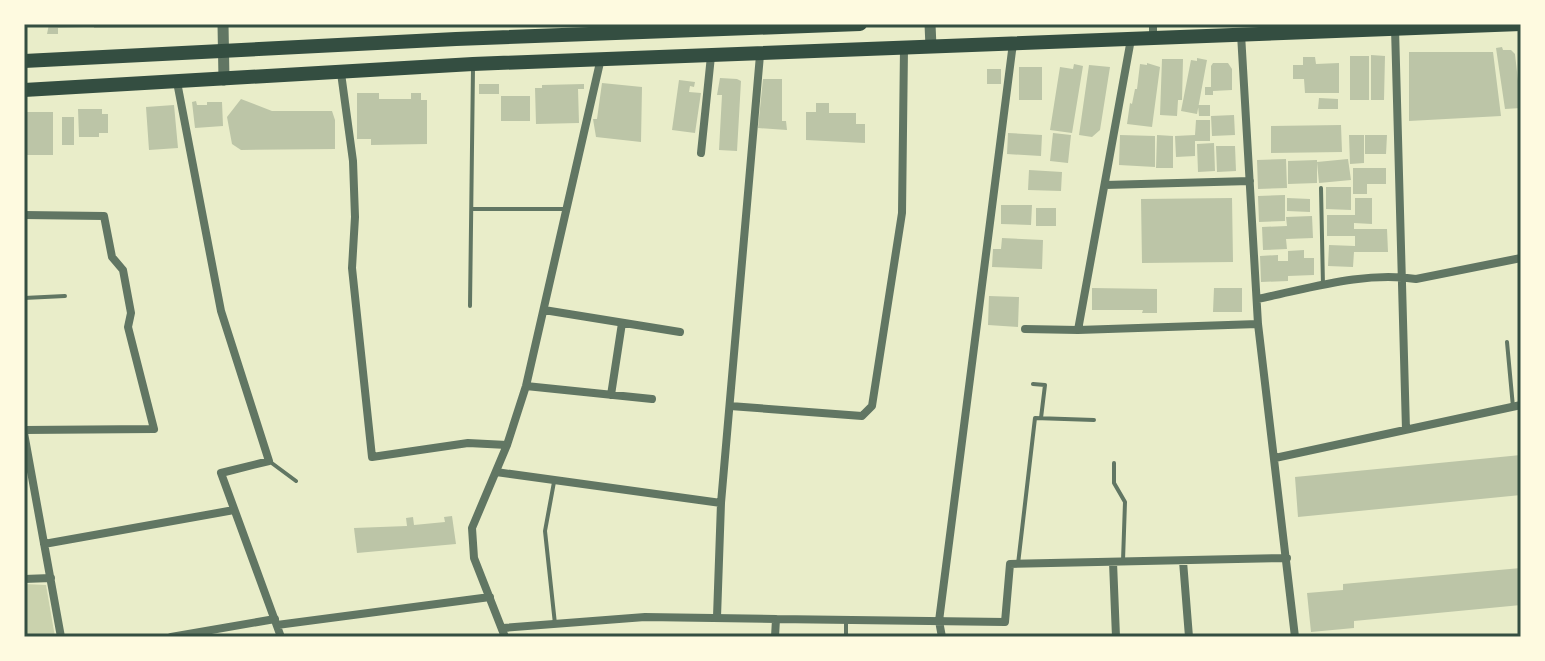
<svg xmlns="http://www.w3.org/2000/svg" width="1545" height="661" font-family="Roboto,sans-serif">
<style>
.green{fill:#cad2ad}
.building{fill:#bcc5a7}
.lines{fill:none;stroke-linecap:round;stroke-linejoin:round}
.service{stroke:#617663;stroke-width:4}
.minor{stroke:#617663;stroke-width:8}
.tertiary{stroke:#617663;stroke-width:11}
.primary{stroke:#344e41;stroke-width:14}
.neatline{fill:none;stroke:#344e41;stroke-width:3}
</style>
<rect width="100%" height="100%" fill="#e9edc9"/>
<path class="green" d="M24,584L46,585L55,637H24Z"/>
<path class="building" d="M49,24H84V27L58,28V34H47Z
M94,24H195L192,27L94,28Z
M1502,47L1503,50H1511L1515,54L1521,108L1505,109L1496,48Z
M1409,52H1493L1501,116L1409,121Z
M1371,55L1385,56L1384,100H1371Z
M1350,56H1369V100H1350Z
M1303,57H1315L1316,64L1339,63V93H1305L1304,79H1293V65H1303Z
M1197,58L1207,60L1197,114L1181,111L1191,60L1197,61Z
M1162,59H1183L1182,100H1178L1177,116L1160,115Z
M1147,63L1160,67L1152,127L1127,124L1130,103L1132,104L1135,89H1137L1140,64L1147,65Z
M1213,63H1228L1232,69V90L1213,91V95H1205V87H1211V66Z
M1074,64L1083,66L1072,133L1050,130L1060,67L1073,69Z
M1089,65L1110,67L1100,130L1092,137L1079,135Z
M1019,67H1042V100H1019Z
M987,69H1001V84H987Z
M720,78L737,79L741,81L737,151L719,150L722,95H717Z
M763,79H782V121H786L787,130L758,128Z
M679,80L695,82L694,87L690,86L689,92L701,93L695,133L672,130Z
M602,83L642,87L641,142L596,137L593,119H597Z
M479,84H499V94H479Z
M584,84V89H578L579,123L536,124L535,88H542V85Z
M357,93H379V99H411V93H421V100H427V144L371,145V139H357Z
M501,96H530V121H501Z
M1319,98L1338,99V109H1318Z
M241,99L272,111H332L335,120V149L241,150L232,144L227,117Z
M196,101L197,105H207V102H222L223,126L195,128L192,102Z
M816,103H829V113H856V124H865V143L806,140V112H816Z
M174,105L178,148L149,150L146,107Z
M1198,105H1210V116H1199Z
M78,109H102V114H108V133H99V137H79Z
M27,112H53V155H27Z
M1234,115L1235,135L1212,136L1211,116Z
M62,117H74V145H62Z
M1196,120H1210V141H1195V156L1176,157L1175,136L1195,135Z
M1341,125L1342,152L1271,153V126Z
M1008,133L1042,135L1041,156L1007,154Z
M1053,133L1071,135L1068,163L1050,161Z
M1120,135L1155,136V167L1119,165Z
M1157,135L1173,136V168H1156Z
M1349,135H1364V163L1350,164Z
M1365,135H1387L1386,154H1365Z
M1214,143L1215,171L1198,172L1197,144Z
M1216,146H1235L1236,171L1217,172Z
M1286,159L1287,188L1258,189L1257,160Z
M1348,159L1351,180L1319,183L1317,162Z
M1317,160V183L1288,184V161Z
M1353,168H1386V184H1367V194H1353Z
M1029,170L1062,172L1061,191L1028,190Z
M1326,187H1351V210L1326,209Z
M1285,195V221L1259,222L1258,196Z
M1232,198L1233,262L1142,263L1141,199Z
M1287,198L1310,199V212L1287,211Z
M1355,198H1372V224L1354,223V229H1387L1388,252H1354L1353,267L1328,266L1329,245L1355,246V236H1327V215H1355Z
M1001,205H1032L1031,225L1001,224Z
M1036,208H1056V226H1036Z
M1312,216L1313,238L1286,239L1287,249L1263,250L1262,227L1287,226L1286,217Z
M1002,238L1043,240L1042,269L992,267L993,249H1001Z
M1304,250V258H1314V275L1288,276V281L1261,282L1260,256L1278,255V261H1288V251Z
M1092,288L1157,289V313H1142L1143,310H1092Z
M1214,288H1242V312H1213Z
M989,296L1019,297L1018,327L988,325Z
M1521,455V495L1298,517L1295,477Z
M452,516L456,544L357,553L354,528L407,526L406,518L413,517L414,525L445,522L444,517Z
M1521,568V605L1354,621V628L1311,632L1307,593L1343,590V584Z"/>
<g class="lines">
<path class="service" d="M1321,188L1323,286
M472,209H565
M24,298L65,296
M470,306L473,68
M1507,342L1513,407
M1033,384L1045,385L1041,418
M269,461L296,481
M1114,463V483L1125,502L1123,561
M554,482L545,531L555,624
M1018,564L1035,418L1094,420
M846,637V622"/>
<path class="minor" d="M1153,24V38
M1395,28L1406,430
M1241,34L1258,324L1295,637
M341,73L353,161L355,217L352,268L372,457L468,443L507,445
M177,82L221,311L269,461L221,473L281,637
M701,153L711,56
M1105,185L1250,181
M24,215L104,216L112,257L123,270L131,313L128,327L154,429L24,430
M1257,299C1308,289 1363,271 1416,279L1521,258
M544,310L680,332
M1025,329L1078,330L1258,324
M1078,330L1131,39
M526,386L652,399
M611,395L622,323
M730,406L862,416L872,406L902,213L904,48
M24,433L61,637
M1275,458L1521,405
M496,472L721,503
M44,544L234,510
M1183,561L1189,637
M1113,562L1116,637
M24,579L51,578
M717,617L721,503L760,55
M277,625L490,597
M503,628L645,617L776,619
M171,637L275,619
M505,637L474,558L472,528L507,445L526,386L601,58
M775,637L776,619L1005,622L1010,564L1287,558
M942,637L939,621L1013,43"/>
<path class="tertiary" d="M223,24L224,80
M930,24L931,47"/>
<path class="primary" d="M24,61L456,39L860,24
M24,90L473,64L1521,24"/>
</g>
<rect width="1545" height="661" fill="none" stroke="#fefae0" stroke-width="52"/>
<rect x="26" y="26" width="1493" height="609" class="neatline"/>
</svg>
